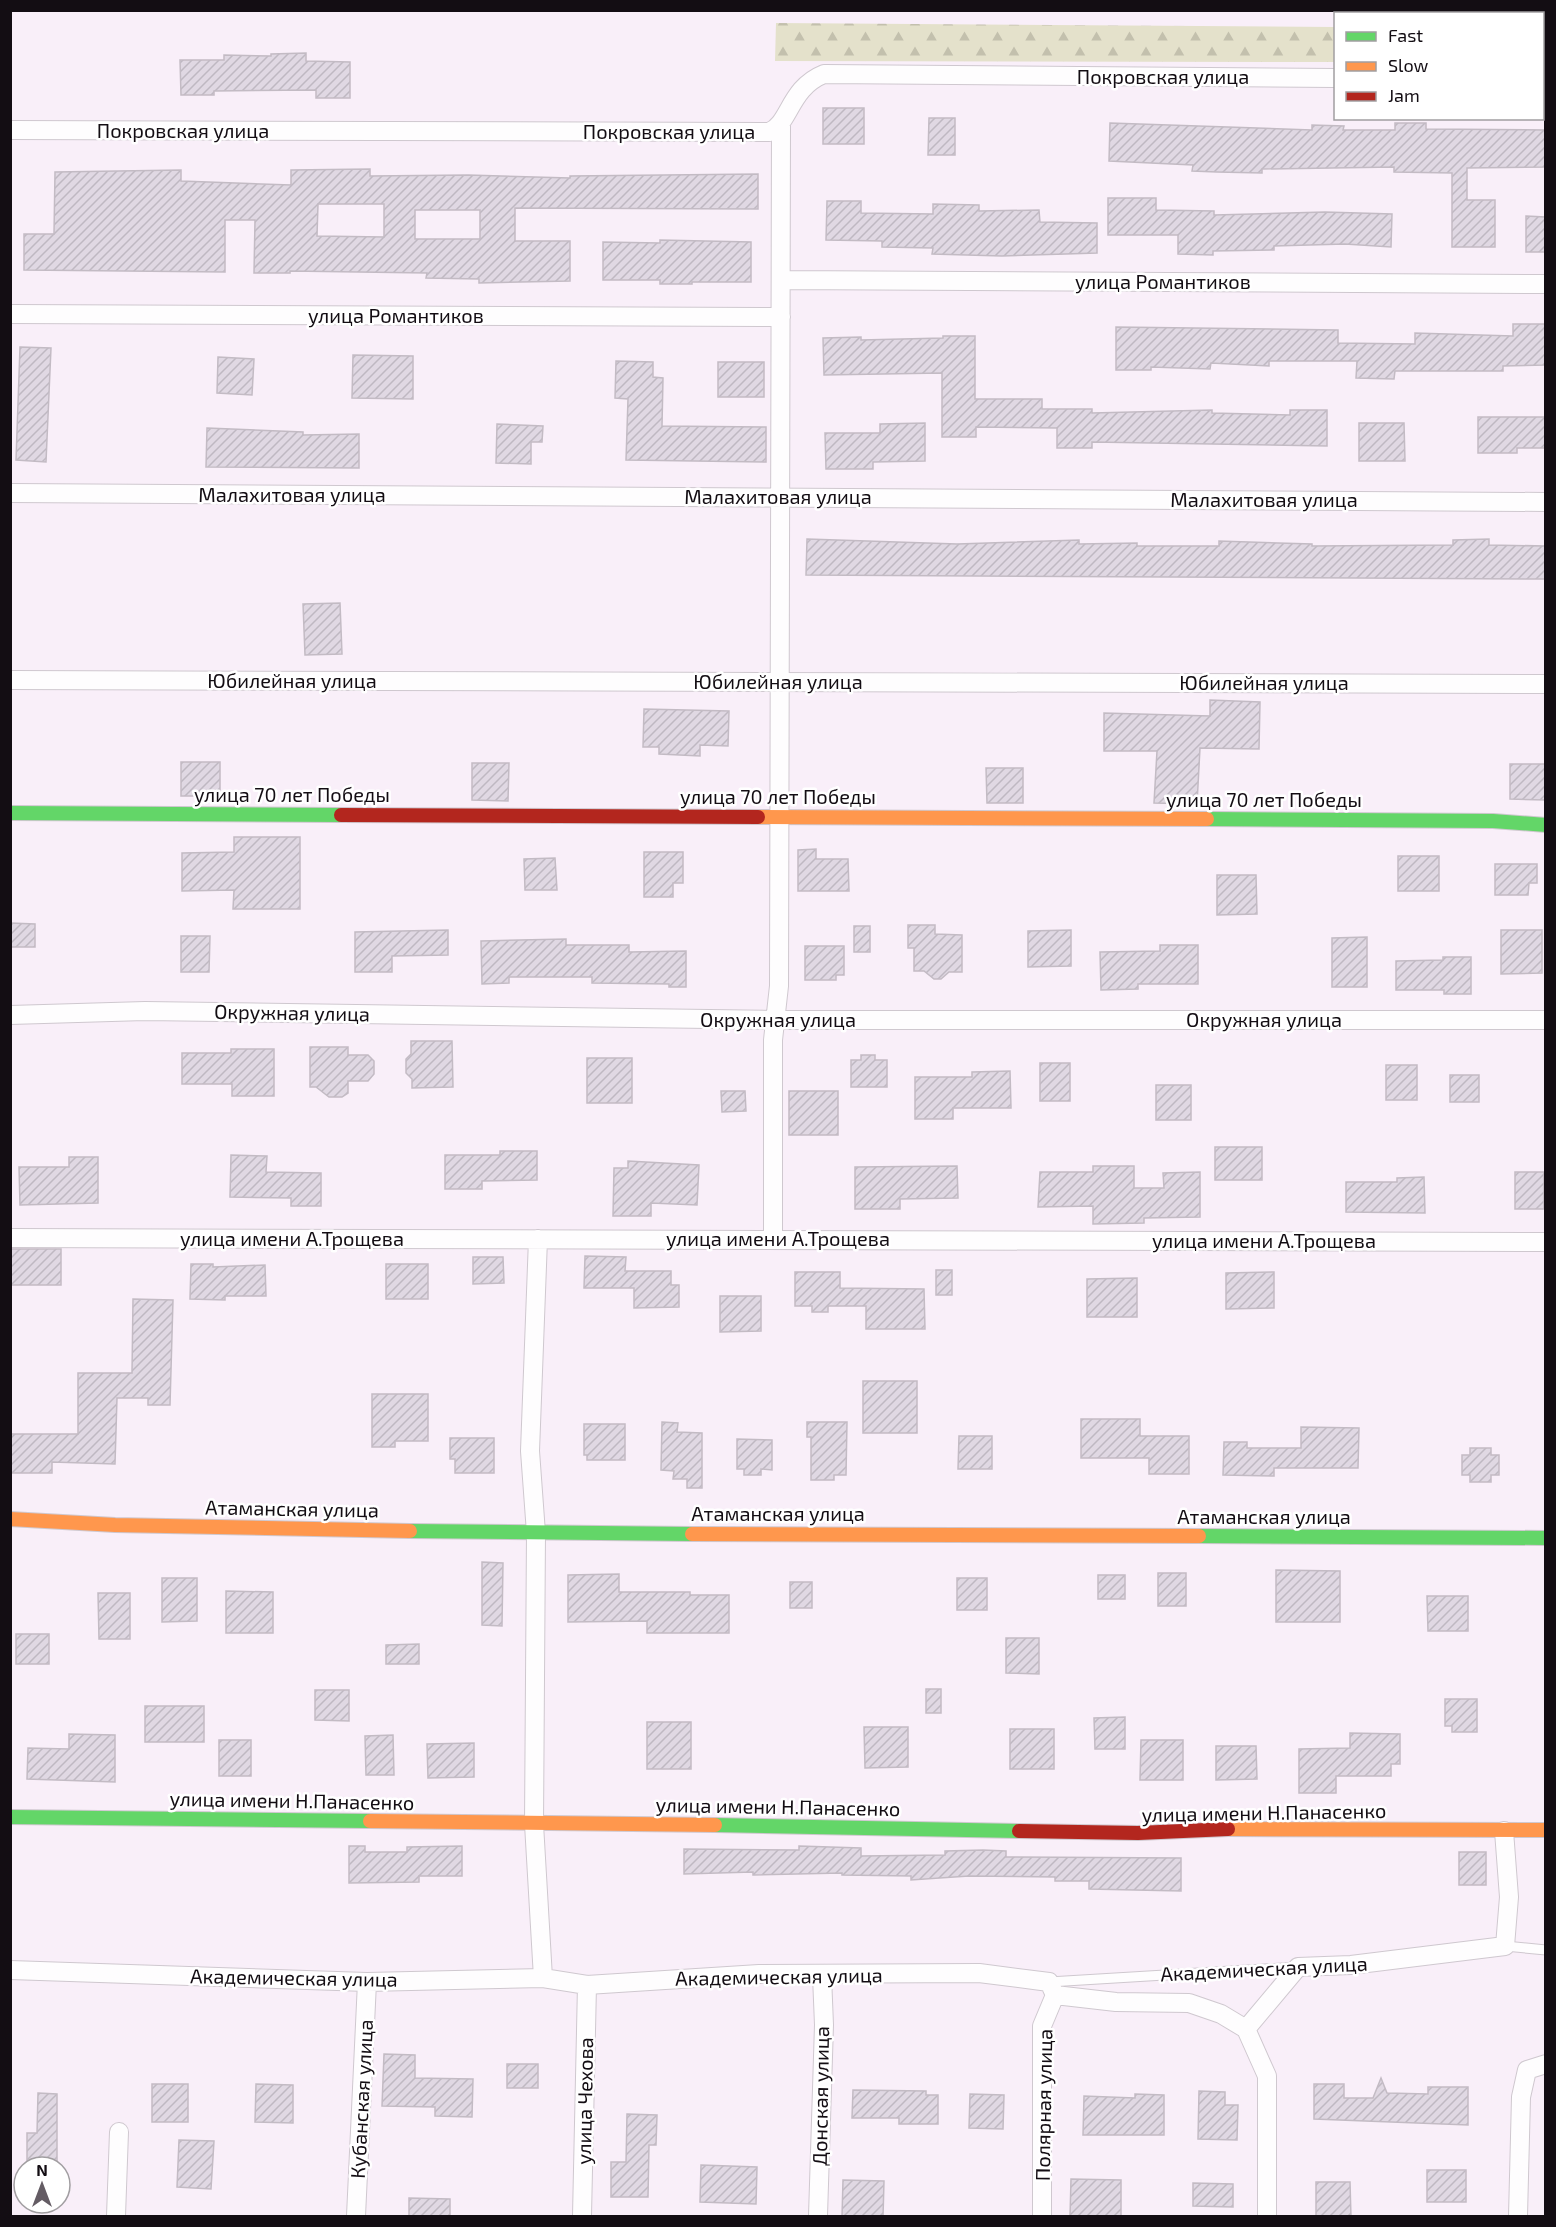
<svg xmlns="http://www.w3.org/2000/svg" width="1556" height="2227" font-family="'Exo 2',sans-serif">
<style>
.forest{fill:url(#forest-firs)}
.building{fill:url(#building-hatch);stroke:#c3bbc4;stroke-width:1.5;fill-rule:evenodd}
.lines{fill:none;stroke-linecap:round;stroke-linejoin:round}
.lane-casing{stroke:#cfc8cf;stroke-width:11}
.street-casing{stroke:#cfc8cf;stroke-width:20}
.fast-casing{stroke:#cfc8cf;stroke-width:16}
.slow-casing{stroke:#cfc8cf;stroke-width:16}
.jam-casing{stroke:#cfc8cf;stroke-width:16}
.lane{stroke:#fefdfe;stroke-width:9}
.street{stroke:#fefdfe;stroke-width:18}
.fast{stroke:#63d668;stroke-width:14}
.slow{stroke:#ff974d;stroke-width:14}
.jam{stroke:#b3261e;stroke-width:14}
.labels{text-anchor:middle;stroke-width:5;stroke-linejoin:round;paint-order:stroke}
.street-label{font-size:20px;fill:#130d13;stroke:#fff}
</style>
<defs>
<pattern id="forest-firs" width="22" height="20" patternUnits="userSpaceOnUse" patternTransform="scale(1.5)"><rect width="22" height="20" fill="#e4e1cb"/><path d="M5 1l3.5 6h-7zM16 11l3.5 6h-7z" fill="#c3c0ad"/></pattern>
<pattern id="building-hatch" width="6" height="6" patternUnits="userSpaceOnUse" patternTransform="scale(1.5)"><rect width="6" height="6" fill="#e0d8e3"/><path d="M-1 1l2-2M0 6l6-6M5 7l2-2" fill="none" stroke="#bfb8c2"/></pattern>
</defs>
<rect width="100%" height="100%" fill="#f9eff9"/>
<path class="forest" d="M776,23L1335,27V62L775,61Z"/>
<path class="building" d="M306,53V61L350,62V98H316V90L214,91V95H181L180,60H224V55L271,56V54Z
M823,108H864V144H823Z
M929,118H955V155H928Z
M1110,123L1312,130V125L1344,126L1343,130H1395V123H1426V129L1545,130V167L1467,168V200H1495V247H1452V173L1394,172V167L1262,169V173L1217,172L1192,171L1193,165L1109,161Z
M370,169V176L468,175L570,178V176L758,174V209L515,208V241H570V281L479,283V279L426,278L427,273L290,271V273H254L255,220H225V272L24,270V234H54L55,172L181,170V181L291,185V170ZM318,204H384V237L317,236ZM415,210H480V239H415Z
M1108,198H1156V210L1214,211V215L1325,212L1392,214L1391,247L1345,244L1274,246V250L1213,251V255L1178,254V235H1108Z
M827,201H861V213L933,214V204L979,205V211L1039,210L1040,222L1097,223V253L1002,256L932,254L933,248L882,247V241L826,240Z
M1526,216L1545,217V252H1526Z
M660,240L751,242V282H692V284H660V280H603V242L660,243Z
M1513,324H1545V365L1503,366V371H1395L1394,379L1356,378L1357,361H1269V366L1211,363L1210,369L1151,367V370H1116V327L1338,330V343L1415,344V333L1513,336Z
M943,336H975V399H1042V409H1092V413L1212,410V413L1290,415V410H1327V446L1092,442V448H1057V428L976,427V437H942V373L824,375L823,338L861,337V340L943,338Z
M20,347L51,348L46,462L16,460Z
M353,355L413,356V399L352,398Z
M218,357L254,359L252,395L217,393Z
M616,361L653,362V377L663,378L662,426L766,427V462L626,460L628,399L615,398Z
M718,362H764V397H718Z
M1478,417H1545V448H1517V453H1478Z
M925,423V461L873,462V469H826L825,433H880V424Z
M1359,423H1404L1405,461H1359Z
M497,424L543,426L542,442H531V464L496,463Z
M207,428L303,432V435L359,434V468L206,467Z
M807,539L957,544L1079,540V544L1137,543V546H1219V541L1312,544V546L1453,545V540L1489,539V545L1545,546V579L806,575Z
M340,603L342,654L305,655L303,604Z
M1210,700L1260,702L1259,749L1200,748L1197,804L1154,803L1157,751H1104V713L1210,716Z
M644,709L729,711L728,746L700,745V756L659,754V747H643Z
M181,762H220V796H181Z
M472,763H509L508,801L472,800Z
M1510,764H1545V800L1510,799Z
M986,768H1023V803H987Z
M234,837H300V909H233L234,890L182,891V853L234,852Z
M816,849V859H848L849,891H798V850Z
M644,852H683V883H673V897H644Z
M1398,856H1439V891H1398Z
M555,858L557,890H525L524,859Z
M1495,864H1537V883H1529L1528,895H1495Z
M1217,875H1256L1257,914L1217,915Z
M10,923L35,924V947H10Z
M908,925H935V934L962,935V972H949L941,979H934L924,971H914V948H908Z
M854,926H870V952H854Z
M448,930V955L392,956V972H355V932Z
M1071,930V966L1028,967V931Z
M1501,930H1542V973L1501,974Z
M181,936H210L209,972H181Z
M1367,937V987H1332V938Z
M566,939V945H629V952L686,951V987H669V984L592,983V977H509V983L482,984L481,941Z
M1160,945H1198V984H1138V989L1101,990L1100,952L1160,951Z
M805,946H844V975H836V980H805Z
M1443,957H1471V994H1444V990H1396V961L1443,960Z
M411,1041H452L453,1087L412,1088V1079L406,1073V1059L411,1054Z
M310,1047H348V1055H368L374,1061V1074L368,1081H348V1093L342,1097H329L316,1087H310Z
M231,1049H274V1096H232V1084H182V1053H231Z
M861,1055H875V1060H887V1087H851V1060H861Z
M587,1058H632V1103H587Z
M1040,1063H1070V1101H1040Z
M1386,1065H1417V1100H1386Z
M1010,1071L1011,1108H953V1119H915V1077H972V1072Z
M1450,1075H1479V1102H1450Z
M1156,1085H1191V1120H1156Z
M721,1091H745L746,1111L722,1112Z
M789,1091H838V1135H789Z
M1215,1147H1262V1180H1215Z
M500,1151H537V1180L482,1181V1189H445V1155H500Z
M231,1155L267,1156L266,1172L321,1173V1206H291V1198L230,1197Z
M69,1157H98V1203L20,1205L19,1167H69Z
M628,1161L699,1165L697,1205L651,1203V1216H613L614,1168H628Z
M957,1166L958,1198L900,1199V1209H855V1167Z
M1093,1166H1134V1188H1164L1163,1173L1200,1172V1217L1144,1218V1223L1093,1224V1206L1038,1207L1040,1172H1093Z
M1515,1172H1544V1209H1515Z
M1424,1177L1425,1213L1346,1212V1182H1397V1178Z
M11,1249H61V1285H11Z
M585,1256L626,1257L625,1271H671V1285H679V1307L634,1308V1288H584Z
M473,1257H503L504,1283L473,1284Z
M191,1264H213V1267L265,1265L266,1296H225V1300L190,1299Z
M386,1264H428V1299H386Z
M936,1270H952V1295H936Z
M795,1272H840V1288L924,1289L925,1329H866V1306H828V1312H812V1306H795Z
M1274,1272V1308L1226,1309V1273Z
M1137,1278V1317H1087V1279Z
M720,1296H761V1331L720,1332Z
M133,1299L173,1300L170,1405H148V1398H117L115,1464L52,1462V1473H10V1434H78V1373H132Z
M863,1381H917V1433H863Z
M372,1394H428V1441H395V1447H372Z
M1081,1419H1140V1436H1189V1474H1149V1458H1081Z
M662,1422L678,1423L677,1432L702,1433V1488H687V1479H673L674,1471L661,1470Z
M807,1422H847L846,1475H834V1480H811V1437H807Z
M584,1424H625V1460H587V1455H584Z
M1301,1427L1359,1428L1358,1468H1274V1476L1223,1475L1224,1442H1247V1448H1301Z
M959,1436H992V1469H958Z
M450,1438H494V1473H455V1459H450Z
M737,1439L772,1440V1470L761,1469V1475H744V1469H737Z
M1470,1448H1491V1455H1499V1475H1491V1482H1470V1475H1462V1455H1470Z
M482,1562L503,1563L502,1626L482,1625Z
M1276,1570L1340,1571V1622H1276Z
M1158,1573H1186V1606H1158Z
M619,1574V1592H690V1595H729V1633H647V1621L568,1622V1575Z
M1098,1575H1125V1599H1098Z
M162,1578H197V1621L162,1622Z
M957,1578H987V1610H957Z
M790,1582H812V1608H790Z
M226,1591L273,1592V1633H226Z
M98,1593H130V1639H99Z
M1427,1596H1468V1631H1428Z
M16,1634H49V1664H16Z
M1006,1638H1039V1674L1006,1673Z
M419,1644V1664H386V1645Z
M926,1689H941V1713H926Z
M315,1690H349V1721L315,1720Z
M1445,1699H1477V1732H1452V1726H1445Z
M145,1706H204V1742H145Z
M1125,1717V1749H1095L1094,1718Z
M647,1722H691V1769H647Z
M864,1727H908V1767L865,1768Z
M1010,1729H1054V1769H1010Z
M1350,1733L1400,1734V1764H1391V1776H1336V1793H1299V1749L1350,1748Z
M69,1734L115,1735V1782L27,1779L28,1748L69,1749Z
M393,1735L394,1775H366L365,1736Z
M219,1740H251V1776H219Z
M1141,1740H1183V1780H1140Z
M474,1743V1777L428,1778L427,1744Z
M1216,1746H1256L1257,1779L1216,1780Z
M349,1846H365V1852H407V1847L462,1846V1876H419V1882L349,1883Z
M799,1846L861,1848V1856L945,1855V1851L983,1850L1006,1851V1857L1181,1858V1891L1089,1889V1881H1055V1877L969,1876L911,1880V1876L842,1875V1873L753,1875V1872L684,1874V1849L799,1850Z
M1459,1852H1486V1885H1459Z
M384,2054L415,2055V2078L473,2079L472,2117L435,2116V2107L382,2106Z
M507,2064H538V2088H507Z
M1381,2078L1387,2093L1428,2094V2087H1468V2125L1314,2119V2084H1344V2098H1373Z
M152,2084H188V2122H152Z
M256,2084L293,2085V2123L255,2122Z
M853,2090L926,2091V2095H938V2124H899V2118H852Z
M1199,2091L1225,2092V2105H1238L1237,2140L1198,2139Z
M38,2093L57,2094V2163H27V2133H37Z
M970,2094L1004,2095L1003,2129L969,2128Z
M1135,2094L1164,2095V2135H1083L1084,2096L1135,2098Z
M627,2114L657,2115L656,2145H649L648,2197H611V2162H626Z
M179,2140L214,2141L211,2189L177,2187Z
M701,2165L757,2167L756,2204L700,2202Z
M1427,2170H1466V2202H1427Z
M1071,2179L1121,2180V2217H1070Z
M843,2180L884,2181L883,2217H842Z
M1316,2182H1350L1351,2217H1316Z
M1193,2183L1233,2184V2207L1193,2206Z
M409,2198L450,2199V2217H409Z"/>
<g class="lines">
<g class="lane-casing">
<path id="lane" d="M1505,1946L1546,1950
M1049,1982L1298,1967"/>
</g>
<g class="street-casing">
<path id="street" d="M1542,80H1546
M10,130L769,132C790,124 789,88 824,74L1336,78
M781,280L1546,284
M10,314L781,317
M10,493L1546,502
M10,680L1546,684
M10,1015L145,1011L775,1020H1546
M10,1238L1546,1242
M538,1239L530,1451L536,1533L534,1824L543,1978
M773,1239V1040L779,986L781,123
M10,1970L367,1982L543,1978L587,1985L759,1974L979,1973L1049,1982L1055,1995
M1055,1995L1116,2002L1189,2003L1221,2014L1246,2029
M116,2216L119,2132
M356,2216L367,1982
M582,2216L587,1985
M818,2216L824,2025L822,1976
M1042,2216V2026L1055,1995
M1267,2216V2076L1246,2029L1298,1967L1351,1965L1505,1946L1509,1897L1504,1831
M1518,2216L1521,2097L1527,2070L1546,2064"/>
</g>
<g class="fast-casing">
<path id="fast" d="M10,813L341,815
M1207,819L1493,821L1546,825
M410,1531L692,1534
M1199,1536L1546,1538
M10,1817L370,1821
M715,1825L1019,1831"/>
</g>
<g class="slow-casing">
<path id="slow" d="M1501,10L1546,11
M758,817L1207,819
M10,1519L115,1525L410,1531
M692,1534L1199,1536
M370,1821L715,1825
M1228,1829L1546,1830"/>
</g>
<g class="jam-casing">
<path id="jam" d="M341,815L758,817
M1019,1831L1138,1833L1228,1829"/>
</g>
<use href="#lane" class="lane"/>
<use href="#street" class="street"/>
<use href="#fast" class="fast"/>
<use href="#slow" class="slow"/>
<use href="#jam" class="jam"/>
</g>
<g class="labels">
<g class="street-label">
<text x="1163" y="84">Покровская улица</text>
<text x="183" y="138">Покровская улица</text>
<text x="669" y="139">Покровская улица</text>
<text x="1163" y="289">улица Романтиков</text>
<text x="396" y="323">улица Романтиков</text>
<text x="292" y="502">Малахитовая улица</text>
<text x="778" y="504">Малахитовая улица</text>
<text x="1264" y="507">Малахитовая улица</text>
<text x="292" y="688">Юбилейная улица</text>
<text x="778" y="689">Юбилейная улица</text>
<text x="1264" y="690">Юбилейная улица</text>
<text x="292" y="802">улица 70 лет Победы</text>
<text x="778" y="804">улица 70 лет Победы</text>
<text x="1264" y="807">улица 70 лет Победы</text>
<text transform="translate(292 1013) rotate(1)" y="7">Окружная улица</text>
<text x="778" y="1027">Окружная улица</text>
<text x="1264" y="1027">Окружная улица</text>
<text x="292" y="1246">улица имени А.Трощева</text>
<text x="778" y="1246">улица имени А.Трощева</text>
<text x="1264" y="1248">улица имени А.Трощева</text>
<text transform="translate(292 1509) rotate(1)" y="7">Атаманская улица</text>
<text x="778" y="1521">Атаманская улица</text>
<text x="1264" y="1524">Атаманская улица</text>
<text transform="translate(292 1801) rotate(1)" y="7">улица имени Н.Панасенко</text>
<text transform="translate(778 1807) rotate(1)" y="7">улица имени Н.Панасенко</text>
<text transform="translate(1264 1813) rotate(-1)" y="7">улица имени Н.Панасенко</text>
<text transform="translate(1264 1969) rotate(-3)" y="7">Академическая улица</text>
<text transform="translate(779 1977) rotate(-1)" y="7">Академическая улица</text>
<text transform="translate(294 1978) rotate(1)" y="7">Академическая улица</text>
<text transform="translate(821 2096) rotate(-89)" y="7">Донская улица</text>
<text transform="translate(362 2099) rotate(-87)" y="7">Кубанская улица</text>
<text transform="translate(585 2101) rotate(-89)" y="7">улица Чехова</text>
<text transform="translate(1044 2105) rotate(-89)" y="7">Полярная улица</text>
</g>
</g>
<rect width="1556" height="2227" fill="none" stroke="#130d13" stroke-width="24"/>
<rect x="1334" y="12" width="210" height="108" fill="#ffffff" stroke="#a19ea1" stroke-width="1.5"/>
<rect x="1346" y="32" width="30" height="9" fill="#63d668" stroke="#a19ea1" stroke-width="1.5"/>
<text x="1388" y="42" font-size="18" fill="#130d13">Fast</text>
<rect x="1346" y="62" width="30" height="9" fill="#ff974d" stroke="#a19ea1" stroke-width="1.5"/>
<text x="1388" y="72" font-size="18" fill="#130d13">Slow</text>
<rect x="1346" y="92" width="30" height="9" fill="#b3261e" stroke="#a19ea1" stroke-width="1.5"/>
<text x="1388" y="102" font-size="18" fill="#130d13">Jam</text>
<g transform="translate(42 2185)"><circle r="28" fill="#ffffff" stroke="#a19ea1" stroke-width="1.5"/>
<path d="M0-4.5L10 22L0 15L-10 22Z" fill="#645c64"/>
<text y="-9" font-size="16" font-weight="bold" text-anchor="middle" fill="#130d13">N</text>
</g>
</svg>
